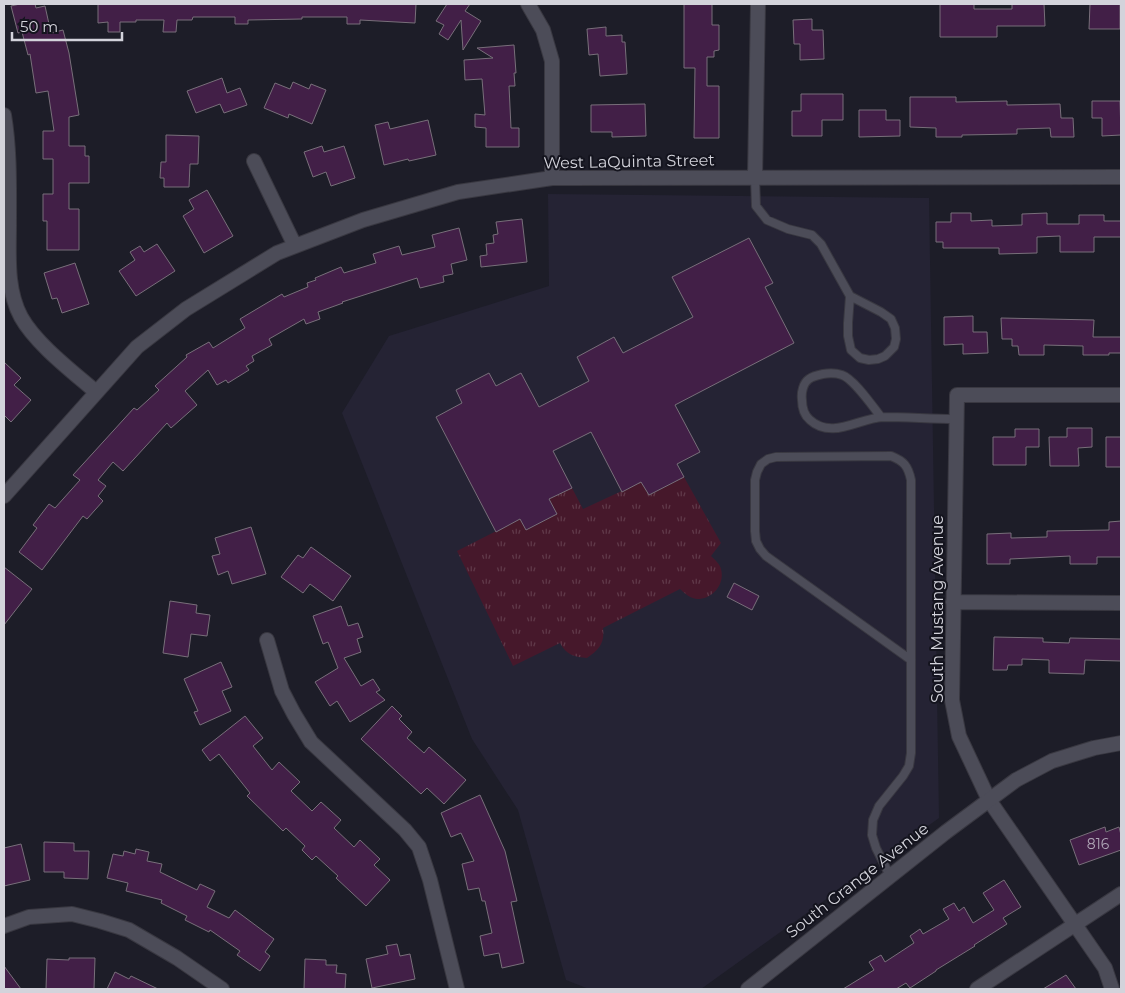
<svg xmlns="http://www.w3.org/2000/svg" width="1125" height="993" font-family="Montserrat,sans-serif">
<style>
.built{fill:#252334}
.park{fill:url(#park-tufts)}
.building{fill:#421f47;stroke:#786f7a}
.lines{fill:none;stroke-linecap:round;stroke-linejoin:round}
.service-casing{stroke:#393841;stroke-width:10}
.minor-casing{stroke:#393841;stroke-width:16}
.tertiary-casing{stroke:#393841;stroke-width:16}
.service{stroke:#4c4c58;stroke-width:8}
.minor{stroke:#4c4c58;stroke-width:14}
.tertiary{stroke:#4c4c58;stroke-width:14}
.labels{text-anchor:middle;stroke-width:4;stroke-linejoin:round;paint-order:stroke}
.number-label{font-size:14px;fill:#afa6b6}
.street-label{font-size:16px;fill:#d3d3db;stroke:#14141e}
</style>
<defs>
<pattern id="park-tufts" width="24" height="20" patternUnits="userSpaceOnUse" patternTransform="scale(1.25)"><rect width="24" height="20" fill="#46182b"/><path d="M3 7l-1-3M5 7V3M7 7l1-3M15 17l-1-3M17 17v-4M19 17l1-3" fill="none" stroke="#603949"/></pattern>
</defs>
<rect width="100%" height="100%" fill="#1d1d28"/>
<path class="built" d="M548,194L929,198L939,818L701,989H589L566,980L518,810L472,739L342,413L389,336L549,286Z"/>
<path class="park" d="M684,477L721,543L711,556C715,560 720,564 721,569C725,584 713,599 697,599C690,598 685,594 680,589L603,628C605,643 599,650 587,658C575,657 566,655 560,643L513,666L457,551L520,519L526,530L557,514L549,499L572,488L583,509L641,482L649,495Z"/>
<path class="building" d="M20,4H35L36,8L45,6L51,33L63,30L69,53L79,115L69,117V146H85V156H89V183H69V209H79V250H47V221H43V194H53V159H43V131H54L48,91L36,93L30,54L28,55L22,32L18,33L11,6Z
M98,4H416L415,23L360,20V24H347V17H302V19L248,20V24H235V17H193L192,20H177L176,32H163L164,20H136V22H120V32H108V22L98,23Z
M447,4H470L465,11L481,21L463,50L461,20L448,40L439,34L444,25L436,21Z
M684,4H712V25H719V50L714,51V57H707V86H719V138H694L695,68H684Z
M940,4H974V9H1012V4H1044L1045,26H997V37H940Z
M1090,4H1120V29H1089Z
M812,19V30H823L824,59L800,60V44H794L793,20Z
M606,27V36L622,35V42H625L627,74L600,76L598,54L589,55L587,29Z
M514,45L516,73H514L515,86H509L511,128H519V147H486V128L475,127V114L485,115L482,79L465,80L464,60L493,58L477,48Z
M222,78L227,93L240,88L247,105L224,113L220,104L196,113L187,91Z
M293,82L309,89L311,84L326,90L312,124L289,114L288,118L264,108L275,83L290,89Z
M801,94H843V120H822V136H792V111H801Z
M910,97H956V102L1007,101V105L1060,104L1061,118H1073L1074,137H1051L1050,128L1017,129V134L962,135V137H936V128L910,127Z
M1092,101H1120L1121,135L1102,136V118H1092Z
M645,104L646,136L612,137V132H591V105Z
M859,110H886V120H900V136L859,137Z
M428,120L436,155L409,161L408,159L384,165L375,125L388,122L390,129Z
M166,135L199,136L198,164H190L189,187H164V178H160L161,162H166Z
M322,146L324,152L344,146L355,178L331,186L326,172L313,177L304,152Z
M207,190L233,236L204,253L183,216L194,209L189,200Z
M951,213H971V221L992,220V226L1022,225V214L1047,213V224H1079V215H1104V221H1121V237H1094V252H1060V236L1037,237V253L999,254V248H943V242H936V222H951Z
M522,219L527,262L481,267L480,256L487,255L486,244L494,243L493,235L498,234L496,222Z
M459,228L467,260L451,264L453,274L443,276L444,282L420,288L417,278L342,302L343,303L318,312L320,319L306,324L304,319L269,339L272,345L252,356L254,361L246,366L249,370L228,383L226,380L217,385L208,370L185,391L197,405L171,428L167,423L123,471L113,462L98,480L106,486L98,496L103,501L87,519L83,516L42,570L19,552L37,528L33,525L49,504L55,508L80,480L73,475L134,408L137,410L159,390L155,386L187,357L186,355L209,342L213,348L245,328L240,319L282,294L284,297L308,287L307,283L316,280L315,278L341,267L344,273L376,263L373,254L399,246L402,255L435,247L432,235Z
M749,238L773,283L765,287L794,343L675,405L700,452L677,464L684,477L649,495L641,482L622,492L591,432L553,451L572,488L549,499L557,514L526,530L520,519L496,532L436,417L462,403L456,390L489,373L496,386L521,373L539,407L589,381L577,357L614,337L623,353L693,317L672,277Z
M157,244L175,271L136,296L119,271L135,260L130,252L140,246L144,252Z
M75,263L89,304L62,313L57,298L52,299L44,273Z
M973,316V332H987L988,353L963,354V344L944,345V317Z
M1001,318L1094,320L1093,337H1121V353H1109V355H1083V346L1044,345V355H1019L1018,346H1012V339H1002Z
M4,362L21,378L14,385L31,400L11,422L4,415Z
M1067,428H1092V447L1078,448L1079,466H1050L1049,437H1067Z
M1015,429H1039V447H1026V465H993V437H1015Z
M1106,437H1121V467H1106Z
M1121,521V557H1097V564H1070V556L1010,559V564H987V534L1011,533V538L1047,537V531L1109,530V522Z
M251,527L266,574L232,584L228,571L218,575L212,556L220,554L215,538Z
M311,547L351,576L333,601L310,584L303,593L281,577L298,555L303,558Z
M4,567L32,589L4,625Z
M734,583L759,596L752,610L727,597Z
M170,601L197,605L196,613L210,615L207,636L191,634L188,657L163,653Z
M341,606L348,626L358,623L363,637L357,639L361,652L344,658L361,686L373,679L380,690L376,692L385,700L350,722L337,701L330,706L315,682L338,668L328,642L323,644L313,616Z
M994,637L1043,638V642L1069,643L1070,638L1121,639V661L1085,660L1084,674L1049,673V660L1022,659V665H1008L1007,670H993Z
M221,662L232,687L222,691L231,711L200,725L194,712L198,711L184,679Z
M392,706L402,716L399,719L412,732L407,738L424,753L429,747L466,780L444,804L427,788L421,794L361,739Z
M245,716L263,738L253,746L272,770L279,762L300,782L291,791L312,811L321,802L341,820L334,828L354,847L360,840L380,859L374,865L390,880L366,906L336,878L338,876L316,856L312,860L302,850L305,846L286,828L283,831L247,796L250,793L219,754L210,761L202,750Z
M480,795L505,851L517,901L511,902L524,963L502,968L499,953L484,956L480,936L492,933L485,901H482L479,888L468,890L462,864L474,861L461,833L451,837L441,813Z
M1105,827L1106,832L1119,827L1121,835V850L1079,865L1070,840Z
M44,842L74,843V851H89L88,879L64,878V872H44Z
M21,844L30,880L4,886V848Z
M136,849L149,852L147,861L162,864L160,872L197,890L200,884L215,891L207,907L229,918L235,910L274,939L265,952L270,956L260,971L237,955L240,951L210,930L209,932L185,920L187,916L161,903L162,900L126,891L128,883L107,878L113,854L123,856L124,851L135,854Z
M1004,880L1021,907L1003,918L1007,924L974,945L975,946L936,970V971L910,988L906,983L896,989H843L874,970L869,962L881,955L885,962L914,943L910,936L920,929L923,934L949,919L943,909L954,903L959,911L964,907L973,923L994,910L983,893Z
M397,944L400,956L410,954L415,979L372,988L366,959L388,954L386,946Z
M69,958H95L94,989H46L47,959L69,960Z
M305,959L326,960V965H337L336,973L346,974L345,989H304Z
M4,966L21,989H4Z
M115,972L129,979L131,976L158,989H107Z
M1066,975L1076,989H1043Z"/>
<g class="lines">
<g class="service-casing">
<path id="service" d="M755,178L756,206L767,220L788,229L812,235L821,244L850,296L848,323V336L851,350L860,358L869,360L878,359L885,356L894,347L896,339L895,328L891,319L881,312L850,296
M881,417C873,407 854,379 842,375C836,373 829,373 823,374C818,375 813,376 809,379C803,383 801,393 802,400C802,408 804,415 810,420C832,440 859,418 883,417C907,417 932,419 956,419
M890,876L876,848L872,835L873,820L879,806L903,776L909,766L911,753V480C908,466 904,461 891,456L776,457L768,459L761,464L757,472L755,480V531L756,541L760,549L766,556L911,660"/>
</g>
<g class="minor-casing">
<path id="minor" d="M528,4L543,30L552,61V178
M4,115C10,151 9,188 9,225C9,256 6,289 21,317C36,344 73,372 96,392
M254,161L295,246
M755,178L758,4
M4,496L137,347L186,309L277,253L363,220L458,192L552,178L1121,177
M953,602L1121,603
M267,640L282,691L294,714L311,742L405,830L419,847L430,880L457,989
M4,926L29,917L72,914L100,921L129,930L177,958L222,989
M977,989L1121,894
M1112,989L1105,968L989,800L959,736L952,700L957,395H1121"/>
</g>
<g class="tertiary-casing">
<path id="tertiary" d="M748,989L946,832L1016,780L1052,761L1094,748L1121,743"/>
</g>
<use href="#service" class="service"/>
<use href="#minor" class="minor"/>
<use href="#tertiary" class="tertiary"/>
</g>
<g class="labels">
<g class="number-label">
<text x="1098" y="849">816</text>
</g>
<g class="street-label">
<text transform="translate(629 161) rotate(-1)" y="6">West LaQuinta Street</text>
<text transform="translate(937 609) rotate(-90)" y="6">South Mustang Avenue</text>
<text transform="translate(857 880) rotate(-38)" y="6">South Grange Avenue</text>
</g>
</g>
<rect width="1125" height="993" fill="none" stroke="#d3d3db" stroke-width="10"/>
<path d="M12 32v8h110v-8" fill="none" stroke="#d3d3db" stroke-width="2.5"/>
<text x="20" y="32" font-size="15" fill="#d3d3db" stroke="#14141e" stroke-width="4" paint-order="stroke">50 m</text>
</svg>
